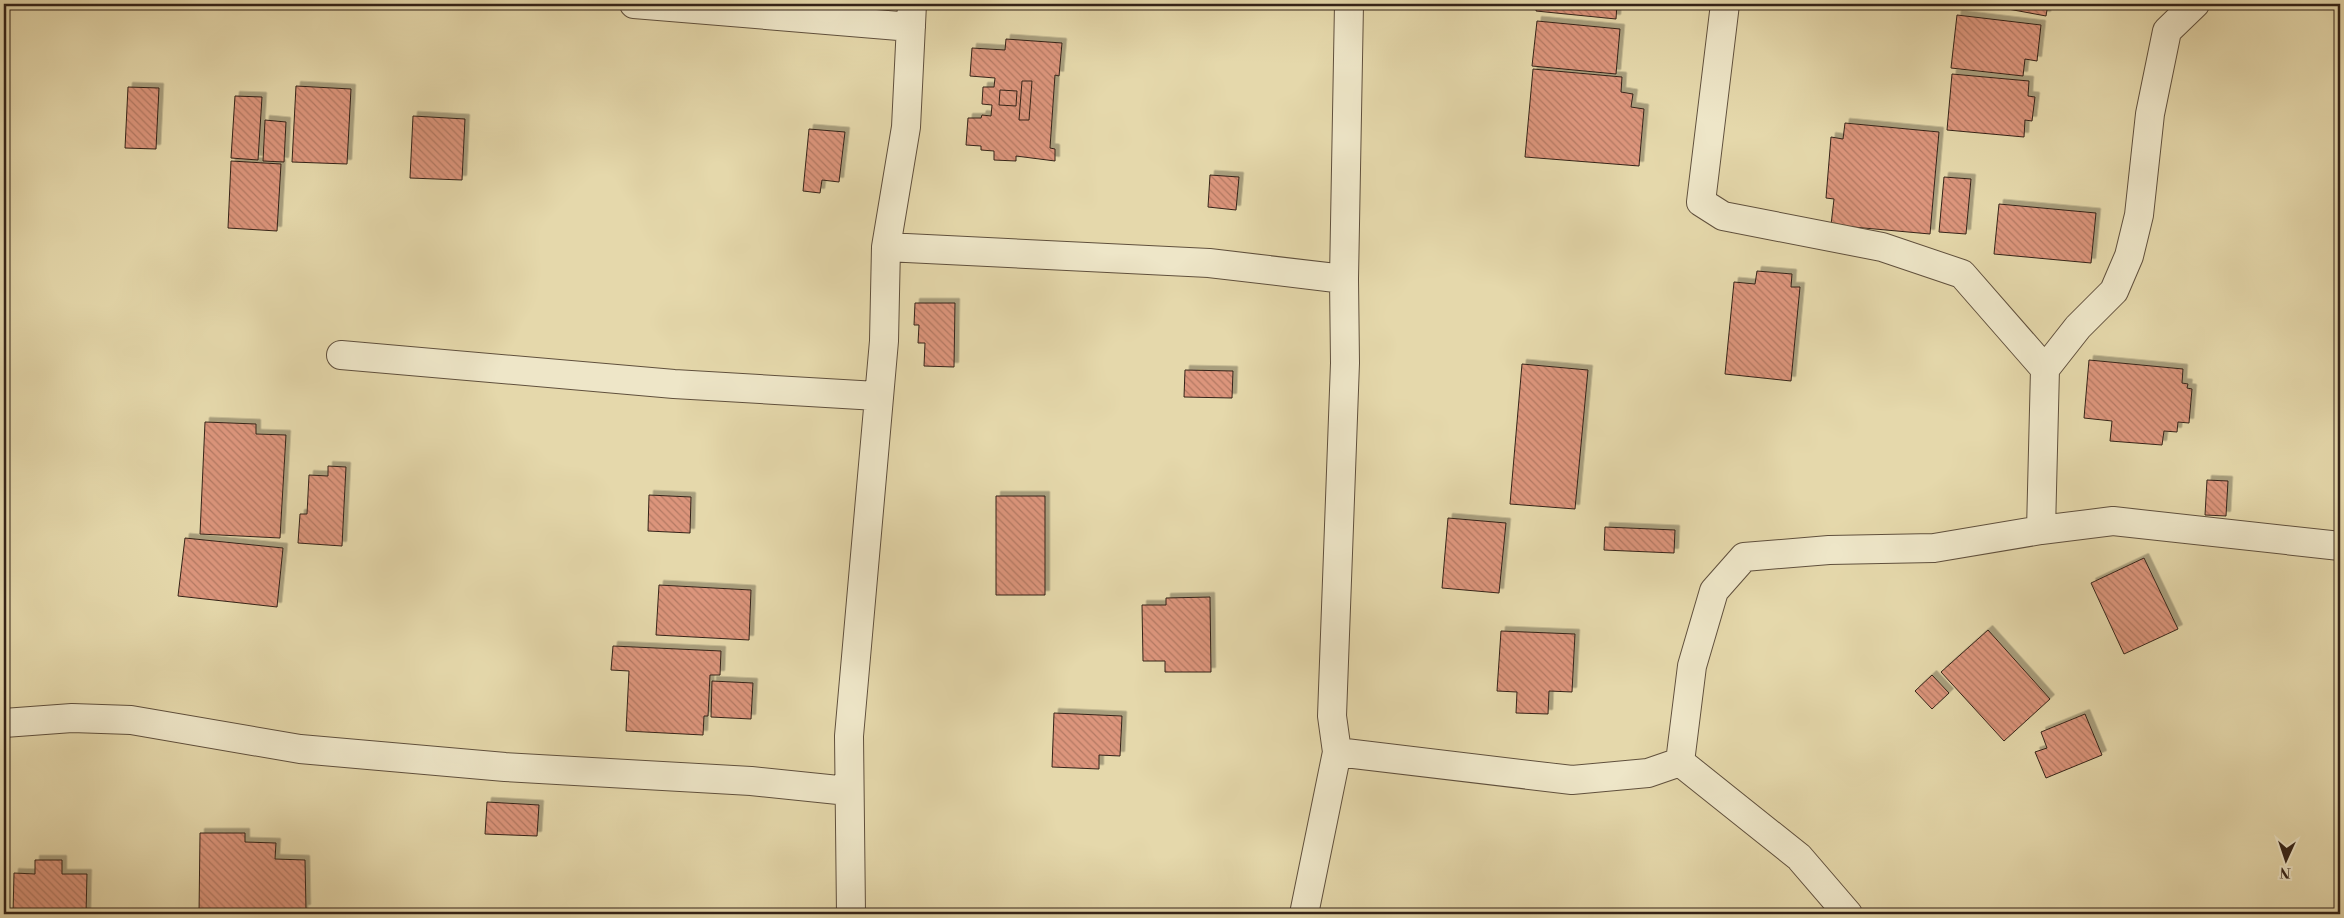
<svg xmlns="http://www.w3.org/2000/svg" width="2344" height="918" font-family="'Libre Bodoni',serif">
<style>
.building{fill:url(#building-back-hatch);stroke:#342318;filter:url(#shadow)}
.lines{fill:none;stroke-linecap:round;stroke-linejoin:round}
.minor-casing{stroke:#60503d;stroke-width:30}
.minor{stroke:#eee6c8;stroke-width:28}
</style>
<defs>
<pattern id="building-back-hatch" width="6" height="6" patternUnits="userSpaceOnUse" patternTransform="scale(1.25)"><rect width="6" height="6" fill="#dc957b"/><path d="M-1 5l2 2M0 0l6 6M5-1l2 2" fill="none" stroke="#b37964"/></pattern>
<filter id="shadow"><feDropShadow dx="4.5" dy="-4.5" stdDeviation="0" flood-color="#0004"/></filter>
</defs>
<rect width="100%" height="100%" fill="#e5d8ab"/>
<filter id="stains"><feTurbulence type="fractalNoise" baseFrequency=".004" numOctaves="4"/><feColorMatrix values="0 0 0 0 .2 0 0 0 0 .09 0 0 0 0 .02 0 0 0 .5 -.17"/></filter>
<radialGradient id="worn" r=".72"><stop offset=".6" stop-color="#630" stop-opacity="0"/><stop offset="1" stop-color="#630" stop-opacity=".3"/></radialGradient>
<path class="building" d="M1537,4H1617L1616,19L1536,11Z
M1981,4H2048L2046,16Z
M1957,15L2041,25L2037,61L2025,59L2023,76L1951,68Z
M1537,21L1620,29L1616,74L1532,66Z
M1006,39L1062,43L1059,76L1055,75L1050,148L1055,149V161L1016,156V161L994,160V151L981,150V146L966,145L968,118H981L982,115L991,116L992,105L982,104L983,87H994L995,78L970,76L972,48L1005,50Z
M1533,69L1622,77L1621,92L1633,94L1631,107L1644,109L1639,166L1525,157Z
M1952,74L2029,81L2028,96L2035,97L2032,121L2025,120L2024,137L1947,130Z
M1022,81H1032L1029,120H1019Z
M296,86L351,89L347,164L292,162Z
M128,87L159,88L156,149L125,148Z
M1000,90L1017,91L1016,106L999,105Z
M235,96L262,97L258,160L231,158Z
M413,116L465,119L462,180L410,178Z
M265,120L286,122L284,162L263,161Z
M1845,123L1939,132L1930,234L1831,225L1834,199L1826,198L1831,137L1843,139Z
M809,129L845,132L839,182L822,180L820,193L803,191Z
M231,161L281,164L277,231L228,228Z
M1210,175L1239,177L1236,210L1208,207Z
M1944,177L1971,179L1966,234L1939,232Z
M1999,204L2096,213L2091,263L1994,254Z
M1757,271L1792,274L1791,287H1800L1791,381L1725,374L1734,282L1755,284Z
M915,303H955L954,367L924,366L925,343H918L919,325H914Z
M2089,360L2183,369L2182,383L2188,384L2187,388L2192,389L2189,423L2178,422L2177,432L2164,431L2162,445L2110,441L2112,421L2084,418Z
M1522,364L1588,370L1575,509L1510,504Z
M1185,370L1233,371L1232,398L1184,397Z
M205,422L256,424V434L286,435L280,538L200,534Z
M328,466L346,467L342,546L298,543L300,514H307L309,475L328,476Z
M2207,480L2228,481L2226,516L2205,515Z
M649,495L691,497L690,533L648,531Z
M996,496H1045V595H996Z
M1448,518L1506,523L1499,593L1442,588Z
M1605,527L1675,530L1674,553L1604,550Z
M185,538L283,548L277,607L178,596Z
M2144,558L2178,629L2124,654L2091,583Z
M659,585L751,590L749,640L656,635Z
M1210,597L1211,672H1165V661H1143L1142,605H1166V598Z
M1988,630L2050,699L2004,741L1941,672Z
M1501,631L1575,634L1572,692L1549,691L1548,714L1516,713L1517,692L1497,691Z
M613,646L721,651L720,675H710L708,716H704L703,735L626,731L629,671L611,670Z
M1932,675L1949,693L1932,709L1915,691Z
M712,681L753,683L751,719L711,717Z
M1054,713L1122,716L1120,756L1099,755V769L1052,767Z
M2085,714L2102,755L2046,778L2035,752L2047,748L2041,732Z
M487,802L539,805L537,836L485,834Z
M200,833H245V842L276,843L275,859L305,860L306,909H303V914H199Z
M35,860H62V874H87L86,914H13L14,873L35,874Z"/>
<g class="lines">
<g class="minor-casing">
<path id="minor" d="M634,4L911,27
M1725,4L1701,202L1723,216L1882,247L1962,274L2045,369
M886,247L1209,263L1344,279L1345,363L1332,716L1337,752L1304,914
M1344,279L1349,4
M341,355L674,384L877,396
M2041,530L2045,369L2078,327L2114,291L2129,256L2139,215L2150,114L2167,31L2195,4
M4,723L72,718L131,720L300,749L505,767L751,781L848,791
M1337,752L1572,780L1648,773L1680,762
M1680,762L1692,666L1714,591L1744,557L1829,550L1934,548L2041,530L2113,521L2340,546
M1680,762L1799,857L1848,914
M851,914L849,736L884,341L886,247L906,127L912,4"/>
</g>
<use href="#minor" class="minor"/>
</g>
<rect width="2344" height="918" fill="none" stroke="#e5d8ab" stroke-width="20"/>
<rect x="5" y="5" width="2334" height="908" fill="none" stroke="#342318" stroke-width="2.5"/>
<rect x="10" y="10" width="2324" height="898" fill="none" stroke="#342318"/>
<g transform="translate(2286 860) rotate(183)" stroke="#eee6c8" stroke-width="4" paint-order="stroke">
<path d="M0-4L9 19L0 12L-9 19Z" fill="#342318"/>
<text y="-8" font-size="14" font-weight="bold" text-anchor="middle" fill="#342318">N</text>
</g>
<rect width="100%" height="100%" filter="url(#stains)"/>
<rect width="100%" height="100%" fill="url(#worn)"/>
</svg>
